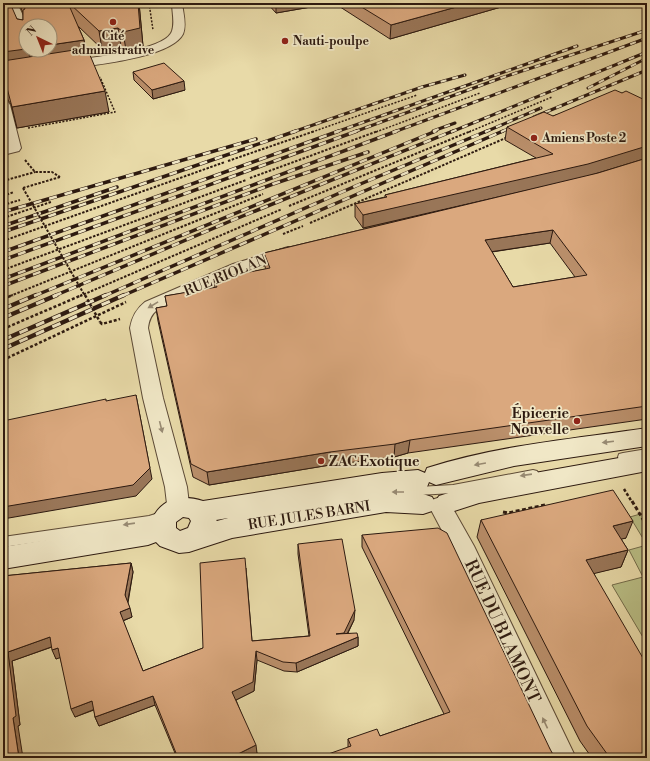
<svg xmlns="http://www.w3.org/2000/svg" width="650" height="761" font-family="'Libre Bodoni',serif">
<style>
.green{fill:#b9be85;stroke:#736c4a}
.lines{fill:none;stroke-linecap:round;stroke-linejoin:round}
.lane-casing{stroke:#5c4a36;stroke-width:2}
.street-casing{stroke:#5c4a36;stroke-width:2}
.secondary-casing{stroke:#2d1a10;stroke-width:2}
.path-far3{stroke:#2d1a10;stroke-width:1.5;stroke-dasharray:2 1.5;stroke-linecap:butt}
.path-far2{stroke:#2d1a10;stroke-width:2;stroke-dasharray:2.5 1.5;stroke-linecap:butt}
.path-far1{stroke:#2d1a10;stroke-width:2.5;stroke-dasharray:3 2;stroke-linecap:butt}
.path{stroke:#2d1a10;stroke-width:3;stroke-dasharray:4 2.5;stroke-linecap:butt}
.lane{fill:#f0e7c6;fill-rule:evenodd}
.street{fill:#f0e7c6;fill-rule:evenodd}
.secondary{fill:#f0e7c6;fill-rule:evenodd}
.rail-far2-casing{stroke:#2d1a10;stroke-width:3}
.rail-far1-casing{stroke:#2d1a10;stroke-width:3.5}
.rail-casing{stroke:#2d1a10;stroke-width:4.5}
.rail-far2{stroke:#f0e7c6;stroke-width:2;stroke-dasharray:6;stroke-linecap:butt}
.rail-far1{stroke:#f0e7c6;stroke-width:2.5;stroke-dasharray:8;stroke-linecap:butt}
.rail{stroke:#f0e7c6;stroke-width:3;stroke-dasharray:9;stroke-linecap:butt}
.path-bridge-far1{stroke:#2d1a10;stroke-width:2;stroke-dasharray:2.5 1.5;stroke-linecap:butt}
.path-bridge{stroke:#2d1a10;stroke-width:2.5;stroke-dasharray:3 2;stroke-linecap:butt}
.wall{fill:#bb906c;stroke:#2d1a10;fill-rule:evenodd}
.shaded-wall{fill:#997658;stroke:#2d1a10}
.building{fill:#daa87e;stroke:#2d1a10;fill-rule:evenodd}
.oneway{fill:#988b74}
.poi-dot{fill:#8f2418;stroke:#f0e7c6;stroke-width:1.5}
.labels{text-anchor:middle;stroke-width:3.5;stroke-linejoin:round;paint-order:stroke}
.far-poi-label{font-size:12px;font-weight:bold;fill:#2d1a10;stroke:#f0e7c6;text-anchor:start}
.street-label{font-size:14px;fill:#2d1a10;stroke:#f0e7c6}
.poi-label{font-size:14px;font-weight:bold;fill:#2d1a10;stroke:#f0e7c6;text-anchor:end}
.near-street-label{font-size:17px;fill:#2d1a10;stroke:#f0e7c6}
</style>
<rect width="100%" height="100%" fill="#e8daa8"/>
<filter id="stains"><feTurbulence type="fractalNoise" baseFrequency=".005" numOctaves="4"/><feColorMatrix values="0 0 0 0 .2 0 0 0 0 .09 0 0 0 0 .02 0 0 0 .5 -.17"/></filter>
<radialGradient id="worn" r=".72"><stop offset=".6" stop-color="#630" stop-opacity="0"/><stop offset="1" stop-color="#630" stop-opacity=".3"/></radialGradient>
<path class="green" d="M647,512V644L612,585L643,577L629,550L647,545L630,517Z"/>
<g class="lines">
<g class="lane-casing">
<path id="lane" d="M647,449V457L623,461L619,460L618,457L619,454L623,453Z
M533,470L537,471L539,474L537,477L453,493L383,497L379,496L377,493L379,490L383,489L453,485Z
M165,511L169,513L171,516L169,519L149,526L3,547V537L149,516Z"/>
</g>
<g class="street-casing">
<path id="street" d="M7,3H17L28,26H26V37L22,36L20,34Z
M172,3H182C183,12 187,25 183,34C171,58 92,65 67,69L63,68L61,65L63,62L67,61C87,58 166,51 172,31C175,22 172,12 172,3Z
M27,50H39L47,70L45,73H37Z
M3,101L8,102L10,105L21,148L19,151L3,155V147L6,146L3,132Z
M288,247L294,249L296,252L294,255L245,272L157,310C151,315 149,320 148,328L163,398L187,487L189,504L183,516L175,519L167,516L164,510L167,504L165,487L143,398L130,328C132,317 136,309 145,302L233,264Z
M440,497L448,500L474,546L576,758H548L456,557L429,506L432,500Z"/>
</g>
<g class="secondary-casing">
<path id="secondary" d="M647,428V446L514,466L436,485L429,482L427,487L418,490L389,492L423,494L432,497L436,504L432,511L423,514L386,512L232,538L189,552L179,553L160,546L156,542L148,545L3,569V547L145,524L151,522C160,498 181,494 203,501L382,473L418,470L425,473L427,468C498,445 574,439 647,428ZM183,517L189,518L191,521L188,528L180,531L176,528V522ZM228,518L217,521L216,520Z
M647,453V471L479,503L448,513L439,510L435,503L439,496L479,483Z"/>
</g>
<path class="path-far3" d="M149,3L153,30
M28,128L115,112L100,77
M312,132L417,95
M376,132L480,93
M469,132L552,97"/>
<path class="path-far2" d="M25,160L35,172H52L60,177
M228,161L315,131
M250,178L378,131
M3,181L35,172
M23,188L60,177
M3,196L14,192
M3,205L20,200
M289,206L471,131
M3,218L51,202
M310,223L508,137
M283,234L303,226
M3,241L225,162
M3,270L246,180
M10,296L263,194
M80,296L282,209"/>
<path class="path-far1" d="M3,299L13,295
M100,322L102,324L120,319
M3,329L82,295
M3,360L126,302
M624,489L632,502"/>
<path class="path" d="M632,501L647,526
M503,512L508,513L545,505"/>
<use href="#lane" class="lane"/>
<use href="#street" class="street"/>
<use href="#secondary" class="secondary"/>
<g class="rail-far2-casing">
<path id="rail-far2" d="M588,88L647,58
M534,117L647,70
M433,131L455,123
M293,132L422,87L465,75
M336,132L577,46
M354,132L501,78L647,30
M394,132L647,38
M433,132L437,130
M451,132L647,52
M485,132L541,108
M501,132L516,125"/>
</g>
<g class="rail-far1-casing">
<path id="rail-far1" d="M3,212L256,139
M3,226L117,187
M3,232L296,131
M3,252L339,131
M3,260L357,131
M3,279L397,131
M3,286L273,184L368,152
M34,296L436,131
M54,296L233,220L453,131
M104,296L358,185L487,131
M122,296L503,131"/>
</g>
<g class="rail-casing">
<path id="rail" d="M3,309L36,295
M3,318L57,295
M3,340L106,295
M3,349L124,295"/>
</g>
<use href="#rail-far2" class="rail-far2"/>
<use href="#rail-far1" class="rail-far1"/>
<use href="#rail" class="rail"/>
<path class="path-bridge-far1" d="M23,188L85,296"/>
<path class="path-bridge" d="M85,295L100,322"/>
</g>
<path class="wall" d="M3,3L17,19L23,20V13L19,3H139L143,46L126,50L121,46L102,49L78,26L84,40L85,48L109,112L17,128L11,104L8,100L3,81ZM26,26H50V50H40L42,55L30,57L26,50Z
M267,3H515L390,39L334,3L276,13Z
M133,72L185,90L153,99L134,80Z
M622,93L647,101V158L595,173L647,158V419L408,453L394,457L330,465L209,485L193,477L158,321L156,308L167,306L165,296L215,288L214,279L266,269L265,267L264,253L502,196L363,228L355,217V204L385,197V195L536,158L505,140L507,127L553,116ZM550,243L575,277L513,287L492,252Z
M481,520L626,538L621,539L628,550L621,567L594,573L647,758H592L580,741L477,537Z
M362,535L550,749L348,747V739L380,736L444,714L362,547Z
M298,544L354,620L348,633L358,637V646L297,672L284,671L257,660L254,691L236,700L257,753L248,758H177L155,705L99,726L95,717L94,710L75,717L60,657L56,659L52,647L12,661L20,725L18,726L3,758V576L131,563L133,572L128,603L132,617L123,621L143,671L203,648L246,568L252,641L309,636L298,554Z"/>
<path class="shaded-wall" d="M138,3H139L143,46L126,50L123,32Z
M276,3H334L276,13Z
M471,3H515L390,39L391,25Z
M118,28L121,46L102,49L99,31Z
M23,30L26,44V50H28L32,67L3,71V52Z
M84,40L87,58L46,64L43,50H50V45Z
M184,81L185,90L153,99L152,90Z
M105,91L109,112L17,128L12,107Z
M647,146V158L585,177L363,228V215Z
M553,230L550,243L483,253L485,240Z
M136,395L152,479L136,496L3,519V507Z
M410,440L408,453L394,457L395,444Z
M330,452V465L209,485L207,472Z
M633,521L626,538L606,543L613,526Z
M628,550L621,567L580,577L586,560Z
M131,563L133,572L127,605L125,595Z
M130,608L132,617L122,621L120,612Z
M355,610L354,620L343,642L336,634Z
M50,637L54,646L12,661L20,725L18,726L23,758H19L13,718L8,652Z
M358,637V646L297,672L296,663Z
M58,648L62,657L56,659L52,650Z
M256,651L257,660L254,691L234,701L232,692Z
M153,696L155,705L99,726L95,717Z
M92,701L95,709L75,717L71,709Z
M256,745L257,753L248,758H230Z"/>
<path class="building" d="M3,3H10L17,19L23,20V10L25,9L23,3H68L84,40L50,45V26H26V30H23L21,32L26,45V49L3,52Z
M69,3H138L140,28L123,32L118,28L99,31Z
M355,3H471L391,25Z
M87,48L105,91L12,107L6,84L3,81V61Z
M164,63L184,81L152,90L133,72Z
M615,90L622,93L626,91L647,101V146L588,164L363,215L355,204L387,197L385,195L553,154L507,127L544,112L553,116Z
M647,158V406L410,440L395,444L330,452L207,472L191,464L156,308L167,306L165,296L217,287L214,279L270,268L264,253L598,173ZM553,230L587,275L513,287L485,240Z
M136,395L150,468L133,485L3,507V421L106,399V401Z
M613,490L633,521L613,526L628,550L586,560L647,665V758H610L587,726L481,520Z
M438,528L447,533L550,749L555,758H317L351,746L348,739L377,729L380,736L450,712L362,535Z
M342,539L355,610L344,633L336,634L357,633L358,637L296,663L283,662L256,651L253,682L232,692L256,745L230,758H178L153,696L95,717L92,701L71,709L58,648L52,650L50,637L8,652L16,716L13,718L19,758H3V576L131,563L125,595L130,608L120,612L143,671L203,648L200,563L245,558L252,641L310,636L298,544Z"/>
<defs><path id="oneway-solid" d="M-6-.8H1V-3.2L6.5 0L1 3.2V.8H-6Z"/></defs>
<g class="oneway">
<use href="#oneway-solid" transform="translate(153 305) rotate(149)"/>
<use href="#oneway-solid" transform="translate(161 427) rotate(76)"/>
<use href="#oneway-solid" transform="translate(608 442) rotate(173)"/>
<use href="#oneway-solid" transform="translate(480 464) rotate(170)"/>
<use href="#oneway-solid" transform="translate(526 475) rotate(172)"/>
<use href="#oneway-solid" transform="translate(398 492) rotate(180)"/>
<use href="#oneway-solid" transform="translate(129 524) rotate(172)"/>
<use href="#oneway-solid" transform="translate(545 723) rotate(-115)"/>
</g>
<g class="poi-dot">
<circle cx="113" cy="22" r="4"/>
<circle cx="285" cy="41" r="4"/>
<circle cx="534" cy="138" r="4"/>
<circle cx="577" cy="421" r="4"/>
<circle cx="321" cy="461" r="4"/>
</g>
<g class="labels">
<g class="far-poi-label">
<text x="113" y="40" text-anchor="middle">Cité<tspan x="113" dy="14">administrative</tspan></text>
<text x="293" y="45">Nauti-poulpe</text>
<text x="542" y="142">Amiens Poste 2</text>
</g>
<g class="street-label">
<text transform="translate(225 275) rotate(-22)" y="5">RUE RIOLAN</text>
<text transform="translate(309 515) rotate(-9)" y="5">RUE JULES BARNI</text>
</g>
<g class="poi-label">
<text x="569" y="418">Épicerie<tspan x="569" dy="16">Nouvelle</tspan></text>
<text x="329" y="466" text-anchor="start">ZAC Exotique</text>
</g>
<g class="near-street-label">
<text transform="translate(503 631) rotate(65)" y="6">RUE DU BLAMONT</text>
</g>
</g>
<rect width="650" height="761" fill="none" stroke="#e8daa8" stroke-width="16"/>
<rect x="4" y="4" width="642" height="753" fill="none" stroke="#2d1a10" stroke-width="2"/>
<rect x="8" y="8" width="634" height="745" fill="none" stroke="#2d1a10"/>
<g transform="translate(38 38) rotate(317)"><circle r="19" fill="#f0e7c6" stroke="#a2957d"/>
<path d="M0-3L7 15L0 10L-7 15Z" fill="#8f2418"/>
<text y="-6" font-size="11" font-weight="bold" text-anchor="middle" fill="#2d1a10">N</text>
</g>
<rect width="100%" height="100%" filter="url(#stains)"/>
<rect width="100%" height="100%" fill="url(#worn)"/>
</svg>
